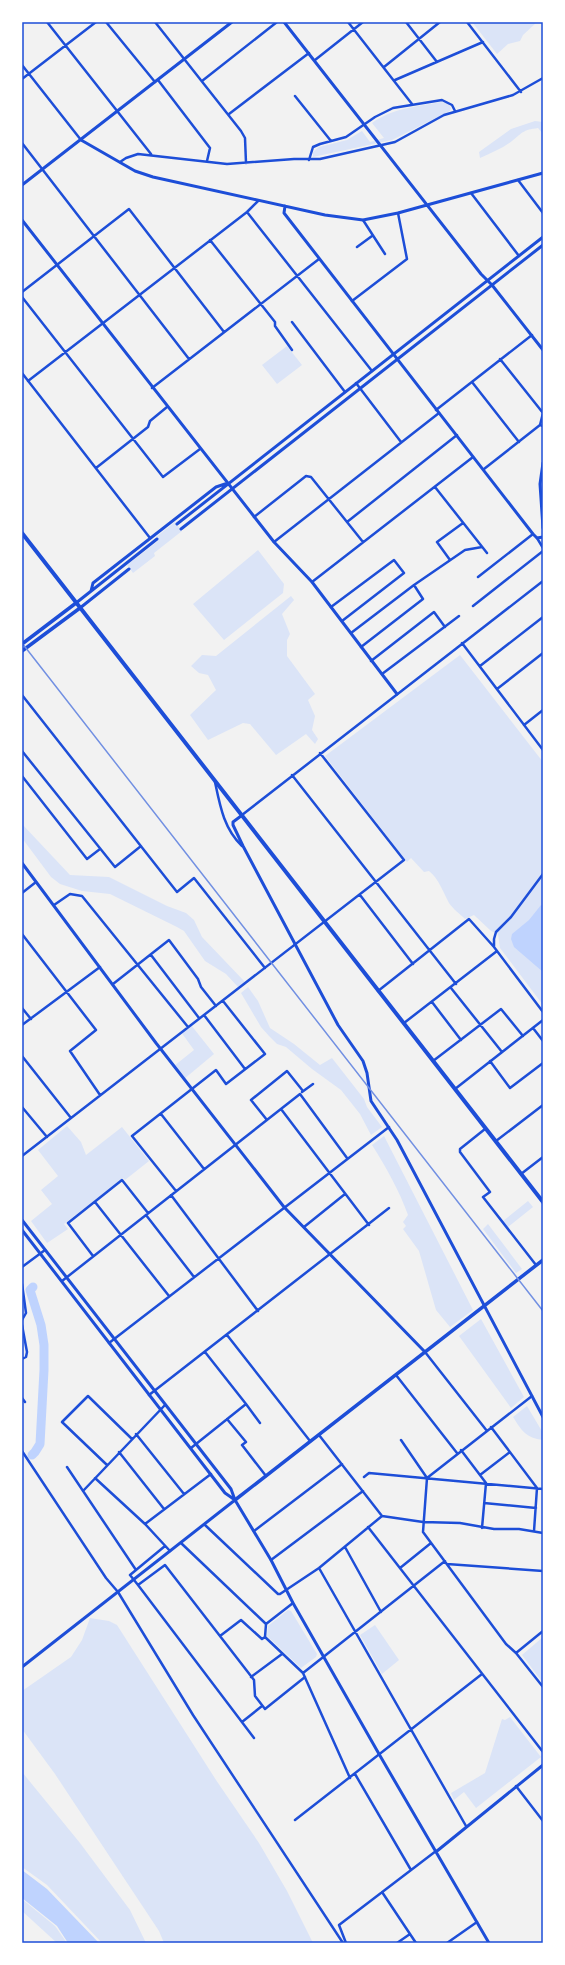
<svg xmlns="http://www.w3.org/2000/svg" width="565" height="1965" font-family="'Exo 2',sans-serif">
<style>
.green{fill:#dbe4f7}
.water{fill:#bfd3fe}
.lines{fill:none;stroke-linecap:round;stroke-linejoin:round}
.river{stroke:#bfd3fe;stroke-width:9}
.minor{stroke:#1d4ed8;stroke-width:2.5}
.tertiary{stroke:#1d4ed8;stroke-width:3}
.secondary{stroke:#1d4ed8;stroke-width:3.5}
.trunk{stroke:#1d4ed8;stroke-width:4}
.rail{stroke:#7290e2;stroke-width:1.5}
.neatline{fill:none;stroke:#1d4ed8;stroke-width:1.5}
</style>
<rect width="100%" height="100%" fill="#f2f2f2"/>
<path class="green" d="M472,22H537L523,35L520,41L508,44L497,54Z
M440,102L448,103L451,108L450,111L392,140L313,157V152L319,147L347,140L362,131L370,142L384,138L372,123C393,108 416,107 440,102Z
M535,121L543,122V134L538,128C523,130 523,132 512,141C503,148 491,153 480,158L479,152L511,129Z
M287,346L302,365L277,384L262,365Z
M175,522L182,531L154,553L155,556L133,573L127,565L158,541L156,537Z
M258,550L284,584L283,593L224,640L193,604Z
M291,596L294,600L282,614L290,634L287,640V656L315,694L308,700L315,716L312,730L318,739L315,744L306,734L276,755L250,724L243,723L208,740L190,715L216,690L208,675L199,673L191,666L202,655L216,656Z
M460,655L543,762V1005L500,948L498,934L491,931L474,915L465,919C460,914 453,909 449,903C443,892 439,879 429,871L424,872L411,858L407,862L325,756Z
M22,824L70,875L109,877L167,906L186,913L194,920L202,937L245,982L238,987L226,974L205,961L184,931L177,927L110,894L82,891L60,884L51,877L22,838Z
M248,987L258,1001L270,1028L294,1044L320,1065L332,1058L364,1099L367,1107L382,1127L371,1135L360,1114L341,1090L312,1069L286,1047L277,1044L269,1036L261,1027L241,993Z
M191,1025L214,1054L184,1079L174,1066L194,1050L181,1032Z
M67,1126L81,1142L86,1155L122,1127L149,1161L125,1180L123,1178L64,1224L68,1229L47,1243L31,1221L52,1204L41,1190L58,1176L38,1150Z
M384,1136L473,1310L450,1327L436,1310L419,1251L403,1229L406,1226L403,1222L408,1215C399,1190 386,1167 372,1145Z
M528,1201L533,1207L508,1227L503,1221Z
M488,1224L522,1269L516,1273L483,1229Z
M481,1319L524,1397L511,1408L459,1336Z
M527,1406L543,1433V1440C526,1438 522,1431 513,1417Z
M288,1610L291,1611L317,1654L316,1657L301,1668L267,1636L268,1626Z
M90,1618L109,1621L117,1625L216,1780L259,1843L287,1891L313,1943H164L159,1931L55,1774L22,1729V1691L71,1657L82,1640Z
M375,1625L399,1660L382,1674L360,1635Z
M543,1637V1683L522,1655Z
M510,1717L541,1757L476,1808L464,1792L454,1800L451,1793L485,1773L502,1719L505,1720Z
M22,1772L80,1843L130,1910L146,1943H102L47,1885L22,1867Z
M22,1899L55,1926L67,1943H57L22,1911Z"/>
<path class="water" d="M541,905L543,906V972L514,947L511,939L512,934L529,920Z
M22,1870L47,1889L99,1943H68L57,1926L22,1898Z"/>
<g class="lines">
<path class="river" d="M32,1455L35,1452L40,1444L44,1370V1345L41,1325L30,1290L33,1287"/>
<path class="minor" d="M47,22L151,154
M106,22L155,82
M155,22L241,131L245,138L246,163
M348,22L412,104
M406,22L437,62
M467,22L521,92
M315,60L363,22
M22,65L81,140
M384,67L440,22
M22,79L96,22
M158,80L210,148L207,161
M395,80L483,42
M202,81L277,22
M295,96L331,141
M229,114L309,53
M22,143L189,359
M309,160L313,147L320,144L346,137L375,117L393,108L442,100L452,105L455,111
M120,162L126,158L138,154L227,164L294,159H320L395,142L444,115L513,95L543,78
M518,180L543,213
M471,193L519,256
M247,212L372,371
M363,220L385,254
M210,240L275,322V326L292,350
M357,247L372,236
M22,292L129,209L224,332
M22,297L163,477L200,449
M352,301L407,259L398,213
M292,322L345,392
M500,359L543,413L540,425
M22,373L150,538
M28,381L247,212L258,201
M472,382L519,442
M356,383L401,442
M152,388L319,259
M436,410L532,335
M96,468L148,427L150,421L167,407
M484,469L540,425L543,426
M435,487L487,553
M254,517L306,476L311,477L363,542
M347,522L457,435
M537,538L543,548
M274,542L439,413
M450,560L437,542L463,523
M478,577L533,534
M312,582L473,457
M473,606L543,551
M331,607L394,560L404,573L342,621
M351,633L414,585L465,550L482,547
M462,643L543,750
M361,647L423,599L414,585
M371,661L434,612L445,627
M480,666L543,617
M382,674L459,616
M497,689L543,653
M22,695L177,892L194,878L265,968
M524,725L543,710
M22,751L115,867L141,846
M292,775L456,984
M22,776L87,859L100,849
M215,782C220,806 224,829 242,846
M242,815L543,581
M22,893L36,882
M360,895L413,964
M54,905L70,894L82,896L188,1027
M22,934L96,1030L70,1051L100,1095
M494,946V939L496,932L511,917L543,874
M151,955L199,1018
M113,984L169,940L198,979L201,987L216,1006
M451,988L502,1052
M378,991L469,919L494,947L543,1012
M432,1002L461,1040
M22,1008L31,1019
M204,1015L245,1069
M404,1023L497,951
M22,1025L100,967
M533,1028L543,1041
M22,1056L71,1118
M433,1061L501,1009L523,1036
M490,1061L510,1088L543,1063
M455,1089L543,1020
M302,1092L313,1084
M22,1107L47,1137
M281,1109L369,1225
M161,1114L204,1169
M267,1120L251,1100L287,1071L303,1091
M485,1129L460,1149V1152L490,1192L483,1197L536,1265
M496,1141L543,1105
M22,1156L404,860L320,753
M521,1174L543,1157
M176,1191L132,1136L216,1070L226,1084L265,1054L223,1001
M171,1195L258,1311
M95,1202L169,1296
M146,1215L194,1277
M304,1227L345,1194
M93,1256L68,1223L122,1180L148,1213
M22,1267L45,1250
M62,1281L300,1094L347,1158
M22,1284L26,1313L22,1320
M22,1325L27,1352L26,1357L22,1359
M227,1335L310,1441
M109,1343L389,1127
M425,1352L487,1431
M396,1375L457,1453
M149,1395L389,1208
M22,1398L25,1402
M246,1404L260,1423
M227,1419L246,1442L242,1445L266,1476
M491,1427L537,1488L534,1531
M136,1434L184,1494
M319,1435L382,1516L423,1522L460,1523L494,1529H519L543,1533
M401,1440L427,1478L423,1532L506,1644L516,1653L543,1687
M191,1448L246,1404L205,1352
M461,1450L486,1483L482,1528
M22,1451L106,1578L118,1592L193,1715L343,1943
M119,1452L164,1509
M107,1465L62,1422L88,1396L132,1439
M67,1467L136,1570L165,1546
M480,1475L510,1452
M364,1477L369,1473L543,1489
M95,1478L145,1524L170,1551
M427,1478L532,1396
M83,1491L165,1405
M484,1503L536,1508
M145,1524L211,1474
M205,1525L278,1594H280L319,1568L382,1516
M368,1527L543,1752
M254,1531L342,1464
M181,1543L266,1624
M345,1547L381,1612
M271,1560L363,1491
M447,1564L543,1571
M319,1568L466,1826
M400,1568L431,1543
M136,1570L130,1575L138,1585
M220,1636L241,1620L262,1639L265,1637L303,1673L350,1778
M265,1637L266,1624L293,1603
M516,1653L543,1631
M303,1673L445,1561
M251,1677L282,1654
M242,1722L262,1706
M254,1738L138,1585L165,1565L254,1680L255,1696L265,1709L305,1677
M355,1774L411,1870
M516,1786L543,1821
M295,1820L482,1674
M382,1892L416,1943
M346,1943L339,1925L436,1851
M397,1943L410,1934
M447,1943L477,1922"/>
<path class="tertiary" d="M284,22L481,274L492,285L543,350
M81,140L135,171L153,177L325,215L363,220L398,213L543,173
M22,185L232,22
M285,206L284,213L533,534L537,538L543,537
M22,220L274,542L312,582L397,694
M543,463L540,484L543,528
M177,524L543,237
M181,529L543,245
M91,591L93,583L216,487L225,484
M76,603L157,539
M80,608L129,569
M241,816L233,822V825L243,846L338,1025L363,1061L367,1073L371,1101L397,1140L543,1417
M22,863L156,1043L284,1207L425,1352
M22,1220L231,1489L235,1500L271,1560L293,1603L379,1754L489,1943
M22,1230L225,1493L235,1500
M22,1667L235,1500
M437,1851L543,1765"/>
<path class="secondary" d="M22,644L76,603
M22,651L80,608
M235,1500L543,1260"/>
<path class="trunk" d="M22,533L543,1202"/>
<path class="rail" d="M22,643L543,1311"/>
</g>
<rect width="565" height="1965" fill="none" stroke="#ffffff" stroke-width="46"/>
<rect x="23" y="23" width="519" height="1919" class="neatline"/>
</svg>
